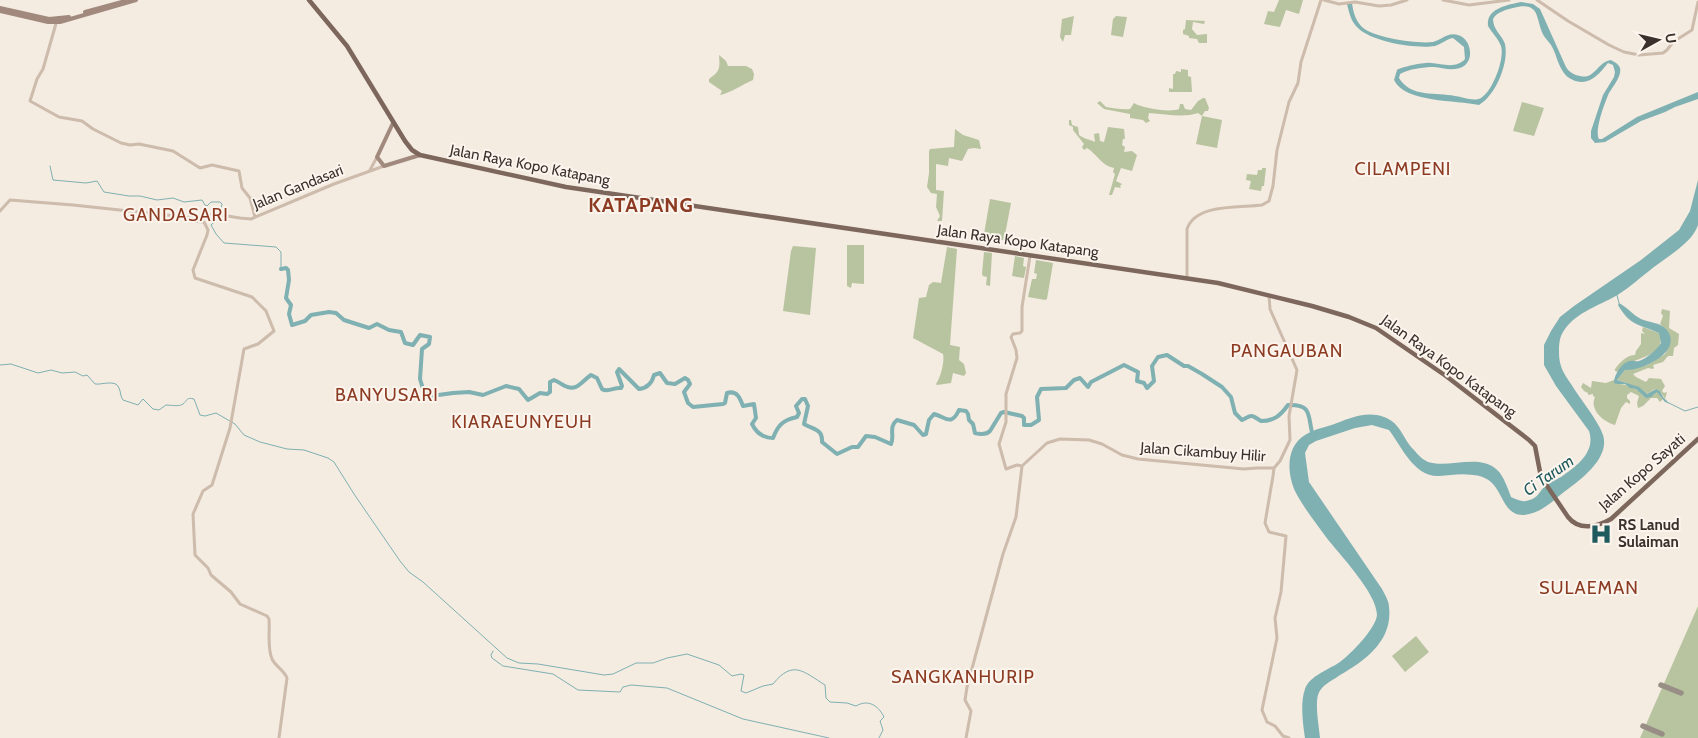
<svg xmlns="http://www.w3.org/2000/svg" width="1698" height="738" font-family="Cabin,sans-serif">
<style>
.green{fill:#b8c4a0}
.water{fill:#7fb0b2}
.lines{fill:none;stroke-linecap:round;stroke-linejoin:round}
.stream{stroke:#7fb0b2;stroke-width:1}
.river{stroke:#7fb0b2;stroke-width:4}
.taxiway{stroke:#988e86;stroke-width:5.5}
.tertiary{stroke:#cdbbac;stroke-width:3}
.secondary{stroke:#a18a7d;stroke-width:4}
.primary{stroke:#7d675c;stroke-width:4.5}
.labels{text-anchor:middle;stroke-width:4;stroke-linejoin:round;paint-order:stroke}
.street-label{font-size:15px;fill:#3b302b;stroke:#fbf5ee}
.poi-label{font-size:15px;font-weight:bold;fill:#3b302b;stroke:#fbf5ee;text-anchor:start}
.water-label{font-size:16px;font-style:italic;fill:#1f5a5e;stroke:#fbf5ee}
.quarter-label{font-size:18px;letter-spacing:1px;fill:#8c3b22;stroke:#fbf5ee}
.district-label{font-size:20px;font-weight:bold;letter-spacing:1px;fill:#8c3b22;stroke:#fbf5ee}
</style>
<rect width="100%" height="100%" fill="#f4ebe1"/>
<path class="green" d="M1279,0H1303L1299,14L1286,10L1280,27L1264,24L1268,11L1274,12Z
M1074,16L1071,35H1065L1063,42L1060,37L1062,19Z
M1116,16L1127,17L1123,37L1111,35L1113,19Z
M1186,20L1205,21L1204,24L1193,22L1192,29L1197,35L1207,34V43H1199L1197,39L1189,38V36L1183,34V30L1185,29Z
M719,55L726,61L728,66H746L752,69L754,74L753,80C741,85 733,92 720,95L722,91L709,82V79C720,71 720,69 719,55Z
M1181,69L1188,70V76L1191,77L1192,92H1169V88L1173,89V74H1175L1176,71L1181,72Z
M1203,98H1205L1209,108L1208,111H1205L1202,116L1222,120L1217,148L1196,144L1202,116L1198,113C1182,118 1167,114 1149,113L1148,118L1150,121L1146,123L1143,120L1130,118V114L1104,109L1097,103L1100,101L1106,107C1114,108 1122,110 1130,109L1134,103C1142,108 1169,113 1179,109L1180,104H1183L1185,109L1191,110L1198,101Z
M1522,102L1544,108L1534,136L1513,131Z
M1069,120H1071L1072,125L1078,127L1079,135C1084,139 1089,139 1095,142L1094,134L1099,133L1100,141L1104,142L1108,127L1124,129L1125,139H1123L1122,145L1125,147L1124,152L1132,151L1137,155L1132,171L1121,168L1116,181L1122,184L1120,186L1121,188L1115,187L1112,195H1109L1115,174L1113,172L1114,168C1102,166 1097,154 1087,148L1084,150L1082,147L1084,144L1073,130V127L1069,125Z
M955,129L963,135L979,140L981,149L974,148L968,149L962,161L949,158L948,166L936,164V190L944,191L942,221H937L940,216L936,207L937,194L931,193L927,187L929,173V151L930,149L954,147Z
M1262,168H1266L1264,186H1262L1261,191L1249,189L1251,181L1246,180L1247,174L1257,175L1258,170H1262Z
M990,199L1011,203L1004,240H983Z
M847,245H864V284L852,283L851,288L847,286Z
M793,246L816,248L810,315L783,311L791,251Z
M947,247L957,249L950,345L960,347L959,360L964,364L966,373L964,376L953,373L951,383L937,385L936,384C940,379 945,362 943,354L913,338L919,298L926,297L929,285L933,282L941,283Z
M984,252L992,253L990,286L986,285L987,277L983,276L982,274Z
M1015,256L1024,258L1023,266L1026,267L1024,278L1012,276Z
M1036,260L1053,263L1047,299L1045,300L1028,297L1032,279H1036L1037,274L1034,273Z
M1662,309L1670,311L1669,328L1679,334L1678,345L1674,348L1673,356H1668L1663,362L1653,365L1654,368L1653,369L1648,368L1633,374L1636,377L1646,382L1649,378L1661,379L1665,386L1662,391L1664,393L1667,392L1665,399L1660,391L1655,389L1647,394C1638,388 1628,383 1617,380L1625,370L1647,365L1665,354C1672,342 1670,333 1660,324L1663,316L1661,313Z
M1643,327L1659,333C1670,359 1626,357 1618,372L1615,371V369C1619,363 1627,355 1635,355L1636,351L1641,344V333L1645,334L1642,331Z
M1614,380L1617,384C1625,383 1640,389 1644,396L1654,395L1657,391L1663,399L1660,402L1657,398H1651L1643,406L1638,408L1637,403L1639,396L1631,392L1627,395V398L1630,401V404L1626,402L1621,408L1615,425C1604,422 1589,410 1595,397L1593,396V394L1588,395V393L1584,391L1581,387L1583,383L1591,388L1592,381L1606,383Z
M1698,606V738H1640Z
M1416,636L1429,652L1405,672L1392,656Z"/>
<path class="water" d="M1521,2L1533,4L1540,9L1566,67C1569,72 1574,75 1580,76C1595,80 1597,62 1611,60C1614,62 1618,63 1620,68C1622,76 1613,86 1609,93C1605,102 1594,131 1599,139H1602L1637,117L1698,92V99L1675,107L1665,112L1641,121L1605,142L1595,143L1591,138V131L1603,95L1614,77L1615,72L1613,65L1608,63C1599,74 1589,87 1573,80C1568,78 1565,75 1562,70C1557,62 1556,53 1551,45C1549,42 1546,39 1544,36C1535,21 1542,0 1513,8C1505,10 1497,12 1493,19C1493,30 1502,35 1505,44C1509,63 1496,95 1479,105C1457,100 1405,103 1394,80L1397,70C1402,67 1425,62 1431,63C1443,64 1456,69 1465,59L1464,47L1453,38C1446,39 1442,44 1435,46C1416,49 1372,42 1358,28C1351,22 1349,12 1347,4L1352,3C1353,12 1356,21 1362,27C1374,38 1417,44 1433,42C1442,40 1447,32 1458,35C1470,38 1475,58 1464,66C1455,72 1443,68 1434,67C1423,67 1409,69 1400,74L1399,78C1411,98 1436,92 1455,96C1463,97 1473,102 1481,98C1493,91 1505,58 1501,46C1498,38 1492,33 1488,26C1486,8 1508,5 1521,2Z
M1698,180C1698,191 1698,215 1698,225C1692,244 1663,259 1649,271C1637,280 1626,291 1612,298C1595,307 1574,314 1563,332C1559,339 1559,345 1559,353C1559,366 1564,374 1571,384C1579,397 1599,422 1603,435C1610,457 1583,478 1568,489C1554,499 1542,514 1523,515C1505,515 1503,495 1493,484C1489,479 1480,475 1473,475C1461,473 1451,475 1439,476C1414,477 1402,447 1389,430L1372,425L1355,428L1316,441L1309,445L1305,453L1309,482L1382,589C1385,595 1389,601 1389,607C1393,640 1366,660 1340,675C1332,681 1321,685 1318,695C1315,706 1319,726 1320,738H1305C1303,724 1300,703 1305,689C1309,676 1330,669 1340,662C1351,654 1376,628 1377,615C1377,593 1339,554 1326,537C1316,523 1304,508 1296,493C1287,475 1285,447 1305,435C1314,429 1327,427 1337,423C1353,417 1367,411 1384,417C1401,423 1402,438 1414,450C1417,454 1423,460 1428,462C1450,469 1483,451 1500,473C1505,480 1508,489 1511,497C1516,499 1521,502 1526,501C1537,499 1538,494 1544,487C1548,482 1556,480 1561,477C1577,466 1596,452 1589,431L1556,386L1544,365V345L1551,331L1560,317L1574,306L1641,260L1679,230L1690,211Z
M1619,303C1627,307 1633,315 1641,319C1650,323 1659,322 1666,329C1685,351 1642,371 1625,370L1617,380L1639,387L1647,394L1656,389L1660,391L1663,397L1670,404L1665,402L1657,392L1651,397L1646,398L1636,389L1630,388L1625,384H1617L1614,383C1614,375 1622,362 1630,361C1635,360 1634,362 1639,361C1647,358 1657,350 1661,343L1659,333C1639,324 1630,326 1618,305Z"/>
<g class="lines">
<path class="stream" d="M50,166L53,180L86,183L97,181L104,192L129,196H140L157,200L173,198L184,202L202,200L205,205L207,206L211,202H220L222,204L220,213
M220,217L211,225L216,234L224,243L276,247L281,252V269
M1617,295L1619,303
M0,365L11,364L38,373L51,370L62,373L75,372L83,376L87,375L95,384C102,385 116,379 119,388C121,392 120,396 123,400L138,405L143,399L153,409L159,410L166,405C171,405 179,407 183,404C188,400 186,397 194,399L200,415L205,416L216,413L235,424L244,435L260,442L287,449L304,450L328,458L334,462L354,494L400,561L409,572L423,582L507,658L519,663L538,664L604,675L613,674L636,663H653L667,658L687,654L719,665L732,676L741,674L744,675L741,691L746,693L763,686L773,684C793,659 804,672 825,685L826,698L830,702L847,703L856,706C868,699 878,705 884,717L880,721L883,730L879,738
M1669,403L1685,411L1698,407
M493,651L491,655L492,658L503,666L553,674L578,690L620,692L623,687L631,685L667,688L743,719L829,738"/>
<path class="river" d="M281,269L286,268L288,270L289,280L286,298L291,305L289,314L292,325L305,321L311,315L329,312L336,313L344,320L369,328L377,324L389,330L401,332L405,343L413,345L420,335L430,337L429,344L422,349L420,379L424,392L431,396L453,393L469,392L483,395L506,386L519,389L528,400L540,393L547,394L550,392V382L554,380C559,382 561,384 565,386C577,392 582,381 591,375L597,378L602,389C608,393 614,387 621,388L622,386L617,372L619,369L639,389C648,388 652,383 654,375L660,373L667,383L675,384L685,378L688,380L690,384L684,392L688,403L693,407L723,404L725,403L727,393C737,390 740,398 743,406L754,404L756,418L752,424C756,432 763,438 773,438C778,425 783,420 797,417L799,413L796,406L802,399H805L808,406L804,424C814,430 823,429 822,442L837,454L852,447H858L866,436L875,437L891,444C895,436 888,427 897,420L914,425L923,435L926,434L929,420L934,414C946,417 951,427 959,410L966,411L968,414L969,420L973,424L975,433C979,434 986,435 990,431L1001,413L1004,412L1022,416L1024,418V425H1031L1039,420L1037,397L1041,389L1066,388L1074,380L1080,378L1088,387L1091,382L1124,365L1138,372L1137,381L1144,383L1147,388L1154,381L1152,366L1158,357L1167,355L1184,366H1188L1202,374L1222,387L1231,397L1235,413L1242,420C1252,415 1250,414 1261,421C1274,421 1280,416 1288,405C1314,404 1307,417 1313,436"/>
<path class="taxiway" d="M1661,685L1681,693
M1643,726L1662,734"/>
<path class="tertiary" d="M1324,0L1339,4L1355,2L1379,6L1391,5L1407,0
M1443,0L1469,5L1509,0
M1537,0L1568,21L1609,45L1624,52L1639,55L1663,53L1667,50L1673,42L1692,30L1698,2
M57,20L43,69L37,79L30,101L59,117L82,121L93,129L121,143L130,145L139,144L173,151L200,168L212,165L239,171L242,188L250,198L255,217
M370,170L377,157
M0,211L10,200L73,205L185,217L198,218L215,214L240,218L251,219L334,184L384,166
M185,217L191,221L204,222L208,230L207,235L193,270L195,278L252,297L266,311L274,331L258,344L244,349L230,428L212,485L203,491L193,514L195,555L208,568L211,575L231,592L240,604L267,616L269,619C270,632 267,647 272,659C276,667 284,670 287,678L279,738
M1187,278V229C1196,203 1240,208 1262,205L1269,201L1273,186L1277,150L1289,102L1298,83L1301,62L1321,0
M1269,295L1270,309L1297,370L1289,416L1290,440L1280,461L1274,468L1273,476L1265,523L1269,532L1286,536L1281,592L1275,618L1277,638L1262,710L1267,722L1275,726L1283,736L1289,738
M1022,466L1047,443L1060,439L1089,440L1102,444L1122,455L1138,459L1244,469L1257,468H1274
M1022,466L1017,465L1006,469L999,444L1006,422V394L1017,358L1016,350L1011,337L1013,334L1020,333L1022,331V307L1030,256
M966,738L971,711L965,700L967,687L1003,554L1016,517L1022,466"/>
<path class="secondary" d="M0,8L49,19L69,17
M0,11L48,22H60L136,0
M85,12L129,0
M393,123L377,157L384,166L420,155"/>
<path class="primary" d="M309,0L347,46L405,141L412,150L420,155L566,187L1218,283L1312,306L1349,317L1376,328L1446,376L1529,440L1535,446L1541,477L1568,517C1579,531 1597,527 1611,519L1698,439"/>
</g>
<defs>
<g id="hospital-bare" transform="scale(1.725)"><path d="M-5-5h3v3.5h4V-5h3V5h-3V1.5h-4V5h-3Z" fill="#1f5a5e" stroke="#fbf5ee" stroke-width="2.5" paint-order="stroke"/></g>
</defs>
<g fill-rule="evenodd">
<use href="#hospital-bare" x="1601" y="534"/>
</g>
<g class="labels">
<g class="street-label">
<text transform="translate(530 165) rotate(11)" y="5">Jalan Raya Kopo Katapang</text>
<text transform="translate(298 187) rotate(-22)" y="5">Jalan Gandasari</text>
<text transform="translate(1018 241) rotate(8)" y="5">Jalan Raya Kopo Katapang</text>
<text transform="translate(1449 366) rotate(36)" y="5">Jalan Raya Kopo Katapang</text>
<text transform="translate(1203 452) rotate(4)" y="5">Jalan Cikambuy Hilir</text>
<text transform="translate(1642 472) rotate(-41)" y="5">Jalan Kopo Sayati</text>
</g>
<g class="poi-label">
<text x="1618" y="530">RS Lanud<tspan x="1618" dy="17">Sulaiman</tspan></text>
</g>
<g class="water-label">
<text transform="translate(1548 475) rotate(-35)" y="6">Ci Tarum</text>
</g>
<g class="quarter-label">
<text x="1403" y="175">CILAMPENI</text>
<text x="176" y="221">GANDASARI</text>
<text x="1287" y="357">PANGAUBAN</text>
<text x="387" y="401">BANYUSARI</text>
<text x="522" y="428">KIARAEUNYEUH</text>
<text x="1589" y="594">SULAEMAN</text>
<text x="963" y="683">SANGKANHURIP</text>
</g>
<g class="district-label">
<text x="641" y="212">KATAPANG</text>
</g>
</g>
<g transform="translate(1658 40) rotate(82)" stroke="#fbf5ee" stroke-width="4" paint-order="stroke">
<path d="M0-4L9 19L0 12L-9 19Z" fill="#3b302b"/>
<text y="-8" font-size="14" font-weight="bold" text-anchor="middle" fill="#3b302b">U</text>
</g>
</svg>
